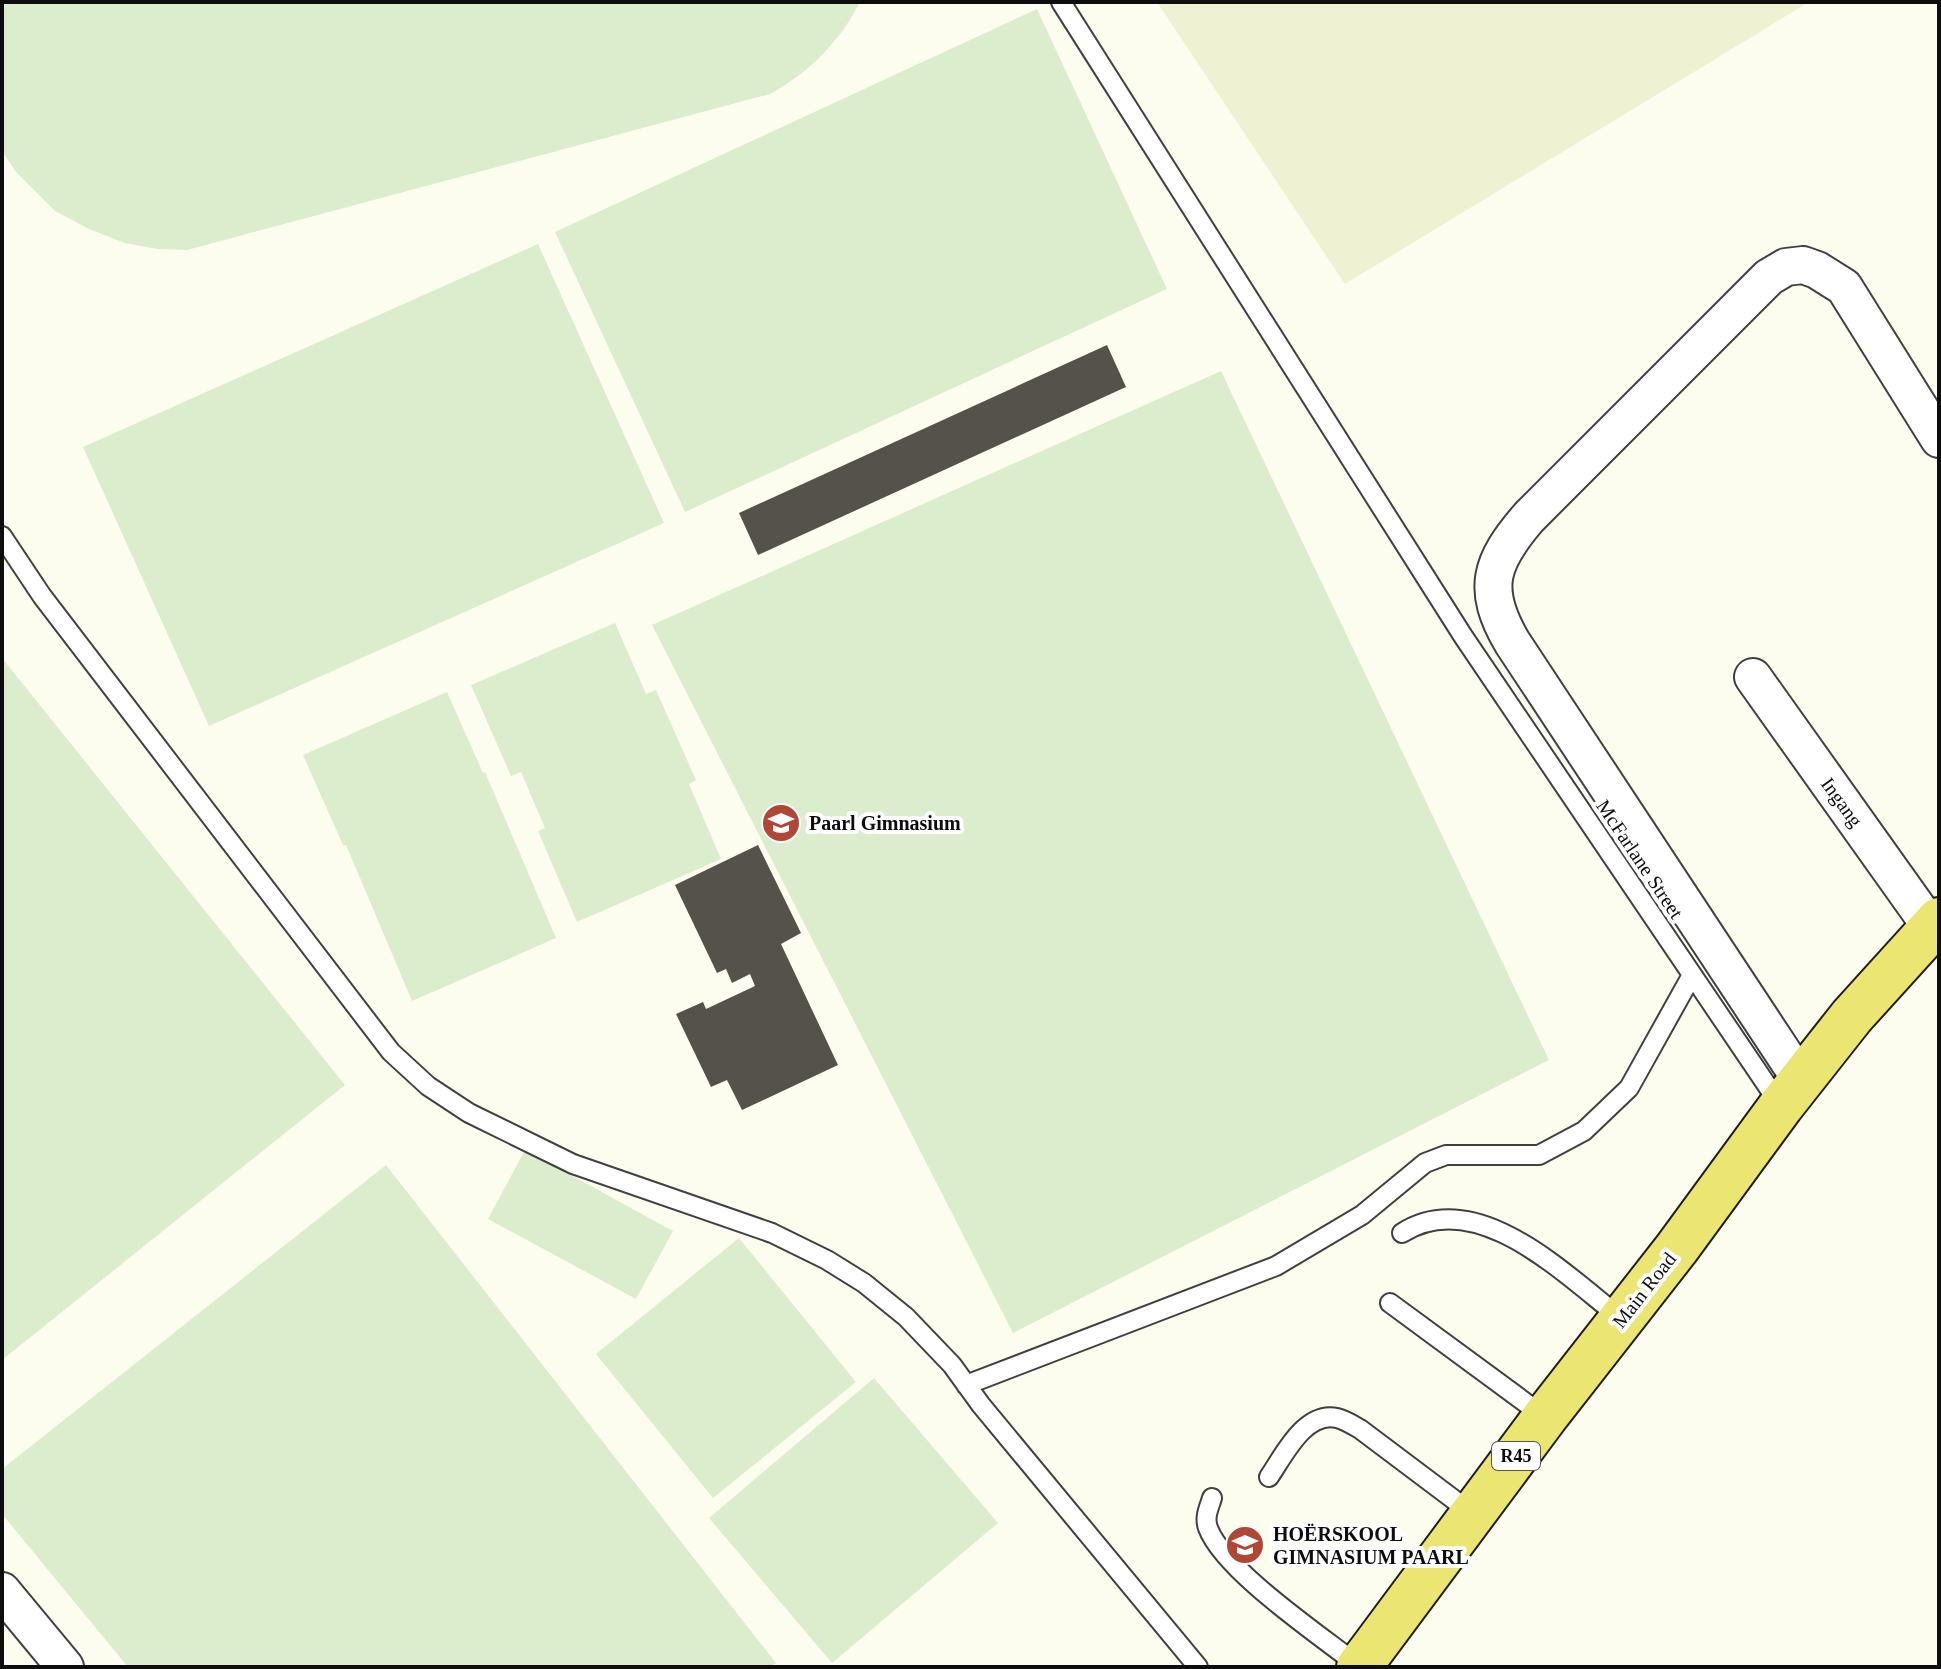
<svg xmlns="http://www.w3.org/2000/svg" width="1941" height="1669" font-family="'Times New Roman',serif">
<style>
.farmland{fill:#eef1d2}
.pitch{fill:#dbedcd}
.building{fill:#55514b}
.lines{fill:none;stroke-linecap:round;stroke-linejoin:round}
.service-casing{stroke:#404040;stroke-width:22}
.minor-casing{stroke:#404040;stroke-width:40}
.primary-casing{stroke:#1e1e1e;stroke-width:48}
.service{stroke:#fff;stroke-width:18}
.minor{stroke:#fff;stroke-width:36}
.primary{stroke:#ebe572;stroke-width:44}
.labels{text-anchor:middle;stroke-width:8;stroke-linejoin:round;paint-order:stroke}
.shield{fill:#fff;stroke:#565656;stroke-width:2}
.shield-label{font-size:18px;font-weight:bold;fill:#0d0d0d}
.street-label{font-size:20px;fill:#0d0d0d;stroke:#fff}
.poi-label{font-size:20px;font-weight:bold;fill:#0d0d0d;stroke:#fff;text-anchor:start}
</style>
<rect width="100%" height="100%" fill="#fdfdef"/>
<path class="farmland" d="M1157,2H1809L1345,284Z"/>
<path class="pitch" d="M2,2H860C840,41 809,73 770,94L187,250L157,249L125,243L89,229L55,211L16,172L2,151Z
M1037,9L1167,289L685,512L555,232Z
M538,244L664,523L209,726L83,447Z
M1221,371L1549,1060L1013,1333L652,625Z
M615,623L646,694L656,690L696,780L689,784L721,859L577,922L538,831L545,828L521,772L511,776L471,685Z
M2,658L345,1085L2,1360Z
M447,692L483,773L485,772L556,938L412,1001L346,845H343L303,755Z
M525,1150L673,1231L636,1299L488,1219Z
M386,1165L776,1663L771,1667H128L2,1514V1469Z
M739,1238L856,1382L713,1498L596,1354Z
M874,1378L998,1523L832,1663L709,1518Z"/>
<path class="building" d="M1107,345L1126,387L758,555L739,513Z
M758,845L801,933L781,944L838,1065L742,1110L727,1080L711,1087L676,1014L703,1002L706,1009L755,986L750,974L732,983L726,969L717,973L675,885Z"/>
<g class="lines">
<g class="service-casing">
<path id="service" d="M1061,2L1463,636L1781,1106
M2,536L42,596L391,1052L428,1086L469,1113L573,1164L772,1233L827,1260L864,1283L906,1317L952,1365L981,1405L1198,1667
M1402,1233C1477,1185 1565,1275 1621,1318
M1390,1303L1545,1417
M966,1385L1276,1266L1362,1215L1425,1163L1446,1155H1539L1584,1131L1629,1088L1692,975
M1269,1477C1284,1455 1305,1411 1337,1418C1345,1420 1353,1425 1360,1429L1473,1514
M1212,1498C1209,1508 1204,1517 1208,1528C1224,1571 1321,1636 1359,1666"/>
</g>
<g class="minor-casing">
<path id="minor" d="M1753,677L1931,927
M1801,1080L1512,642C1481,589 1490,562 1529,517L1769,277L1786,267L1803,265L1817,270L1844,287L1939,439
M2,1591L65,1667"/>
</g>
<g class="primary-casing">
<path id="primary" d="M1359,1667L1545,1417L1677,1248L1781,1106L1852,1016L1939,920"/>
</g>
<use href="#service" class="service"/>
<use href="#minor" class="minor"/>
<use href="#primary" class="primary"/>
</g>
<defs>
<g id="school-disc" transform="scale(2)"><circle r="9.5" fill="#b04633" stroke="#fff"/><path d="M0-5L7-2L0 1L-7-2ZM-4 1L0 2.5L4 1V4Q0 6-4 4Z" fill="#fff"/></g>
</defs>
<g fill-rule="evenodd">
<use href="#school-disc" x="781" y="823"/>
<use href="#school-disc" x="1245" y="1545"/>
</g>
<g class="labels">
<rect class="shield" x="1492" y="1442" width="48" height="28" rx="6"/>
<g class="shield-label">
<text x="1516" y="1462">R45</text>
</g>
<g class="street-label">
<text transform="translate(1842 802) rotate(54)" y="7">Ingang</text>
<text transform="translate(1640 859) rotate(56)" y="7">McFarlane Street</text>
<text transform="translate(1644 1290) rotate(-52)" y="7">Main Road</text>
</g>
<g class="poi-label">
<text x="809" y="830">Paarl Gimnasium</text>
<text x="1273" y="1541">HOËRSKOOL<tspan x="1273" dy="23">GIMNASIUM PAARL</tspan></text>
</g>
</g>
<rect width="1941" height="1669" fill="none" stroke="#0d0d0d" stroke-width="8"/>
</svg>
